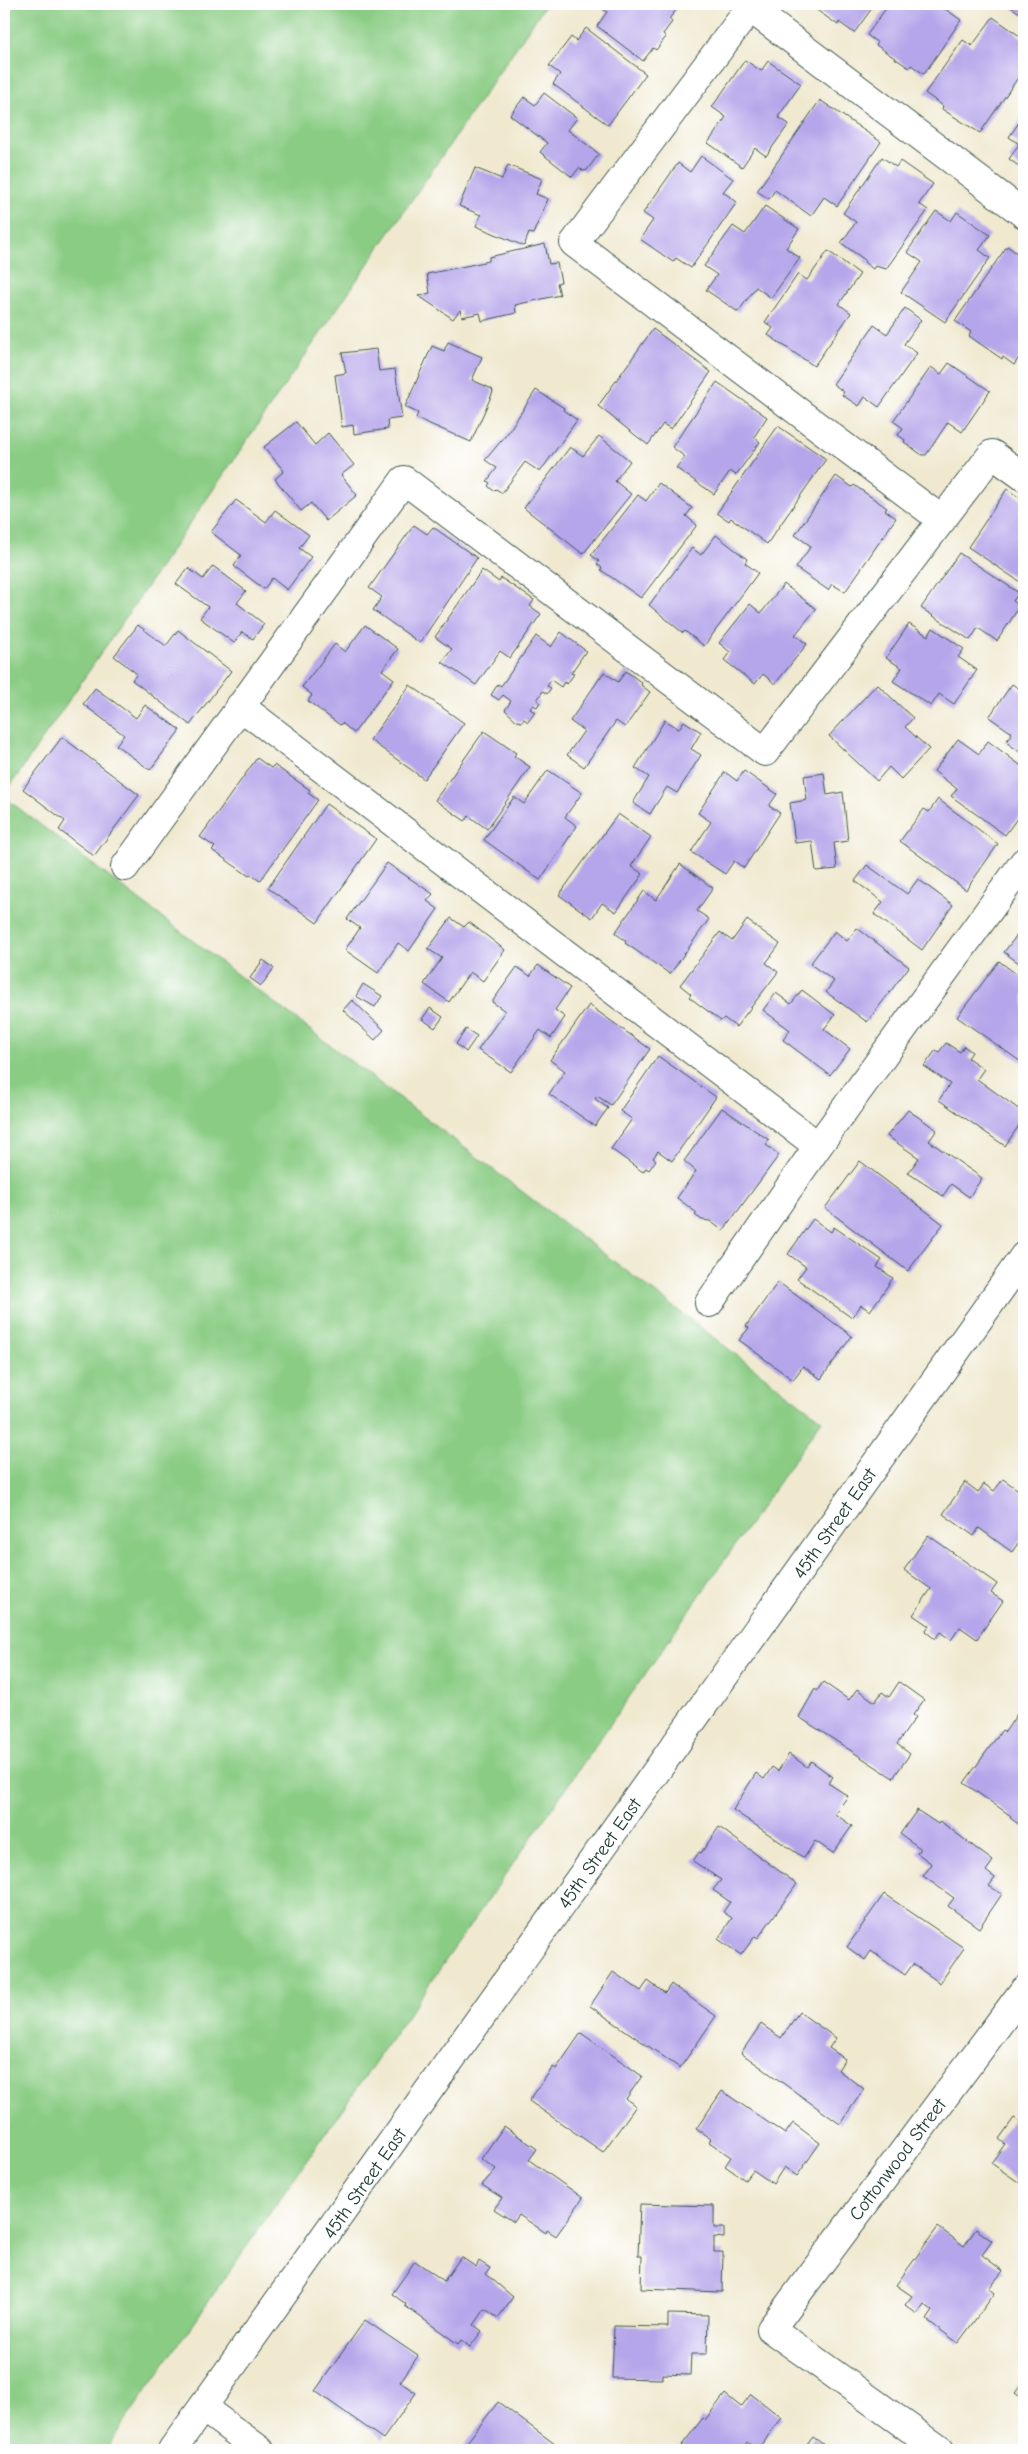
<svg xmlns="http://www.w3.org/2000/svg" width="1028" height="2454" font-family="'Comic Neue',sans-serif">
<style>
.green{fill:#8acc84;stroke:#54845c}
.building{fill:#b5a5ea}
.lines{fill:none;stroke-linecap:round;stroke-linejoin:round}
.minor-casing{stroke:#3e574b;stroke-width:30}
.minor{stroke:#fff;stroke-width:28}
.labels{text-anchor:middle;stroke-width:4;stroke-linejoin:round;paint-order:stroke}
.street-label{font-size:19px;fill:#1f3d34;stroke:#fff}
</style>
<rect width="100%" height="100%" fill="#fff"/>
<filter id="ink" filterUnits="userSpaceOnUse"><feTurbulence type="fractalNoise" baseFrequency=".02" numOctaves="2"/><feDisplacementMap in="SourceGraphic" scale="10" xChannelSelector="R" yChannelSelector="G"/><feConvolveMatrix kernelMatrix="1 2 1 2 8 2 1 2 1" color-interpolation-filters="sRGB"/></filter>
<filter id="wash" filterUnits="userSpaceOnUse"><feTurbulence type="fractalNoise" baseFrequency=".0096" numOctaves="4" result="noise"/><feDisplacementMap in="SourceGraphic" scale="20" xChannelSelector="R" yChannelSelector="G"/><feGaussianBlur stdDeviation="1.12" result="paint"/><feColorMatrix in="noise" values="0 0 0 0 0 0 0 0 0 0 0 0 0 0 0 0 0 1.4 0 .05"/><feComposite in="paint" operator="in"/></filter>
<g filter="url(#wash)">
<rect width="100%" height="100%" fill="#f0e9d0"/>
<path class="green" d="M4,4H546L4,795Z
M4,797L822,1420L105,2450H4Z"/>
<g id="blocks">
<path class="building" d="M604,4H679L680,5L669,19L672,22L663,34L666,37L656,50L653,48L643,61L597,26L607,12L601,8Z
M808,4H875L854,33L839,22L838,25Z
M889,4H896L902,8L906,4H938L961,20L924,74L911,65L909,68L876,45L878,43L867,35Z
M1013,4H1024V16L1011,7Z
M993,17L1024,39V69L980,133L942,109L943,106L925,93L963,40L972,46Z
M586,28L646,74L608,125L553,84L560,74L549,66L571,37L576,41Z
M745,60L761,71L768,61L801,84L778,117L789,124L766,156L755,148L742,167L708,143L726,117L712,107Z
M544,93L577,118L568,130L599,154L587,170L584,171L579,168L572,177L540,152L547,143L510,115L524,97L535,105Z
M820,100L881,142L837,206L824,197L811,216L775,190L769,199L757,191Z
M1024,115V170L1009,159L1019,144L1009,137Z
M701,156L733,179L723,192L737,202L691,268L676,258L673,262L640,239L653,220L643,213L678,163L690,172Z
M882,157L896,167L900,161L933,184L919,204L928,210L886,269L875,266L873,269L864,262L865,260L841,243L856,222L843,213Z
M508,165L542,179L536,194L548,199L533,234L529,233L524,246L476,226L481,215L459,206L475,168L502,179Z
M765,206L799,229L786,248L800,258L771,298L756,287L738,312L706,290L717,275L704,266L733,226L745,234Z
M936,211L951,221L957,212L990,235L979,250L990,258L945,322L901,292L922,262L907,252Z
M545,244L549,264L557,263L561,282L557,283L560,295L515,305L516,313L482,321L480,313L462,317L460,310L453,319L419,296L430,293L427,274L489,261V257Z
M1007,246L1024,258V350L1014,365L1003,357L1002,359L969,336L971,332L955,321Z
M828,251L860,274L839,304L851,313L814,366L768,335L773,328L765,322L798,274L807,280Z
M905,308L921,320L904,344L917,353L879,407L865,397L859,406L842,395L844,392L833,384L874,325L887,334Z
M653,329L711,372L671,429L663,424L648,445L598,406Z
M448,342L482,357L472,380L492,389L493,392L471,442L416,418L418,413L405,407L432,346L444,351Z
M376,349L379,371L395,369L402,418L387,420L388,429L354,434L353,425L342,427L335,375L346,373L342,353Z
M949,363L990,391L962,432L948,422L926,455H922L904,442L905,440L898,435L903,428L893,421L931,367L941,374Z
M717,382L767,417L754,437L760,442L736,475L730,471L714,494L676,468L685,457L672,447Z
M536,390L564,408L563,410L577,420L540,472L525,462L502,493L496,489L494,491L488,486L490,483L487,481L497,468L485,460L507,434Z
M296,422L315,445L328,433L354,465L341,475L357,495L326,521L311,503L301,511L275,479L284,471L264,447Z
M778,426L826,459L767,544L731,518L729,521L717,513Z
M599,436L630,461L615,481L631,494L583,554L524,508L570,447L583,456Z
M836,476L852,487L854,485L887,508L885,510L896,518L845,592L832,584L828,590L796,568L811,546L795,535Z
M659,483L692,508L686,516L697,525L641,598L601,570L602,568L597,564L599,561L591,555L638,495L646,501Z
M1007,489L1024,501V592L1019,589L1023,584L968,547Z
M236,500L266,522L275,510L309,535L299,548L311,557L287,590L272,578L264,589L234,566L241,555L211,532Z
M414,525L427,534L433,527L477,558L420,643L373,610L382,597L369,588Z
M716,535L747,559L745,563L758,573L704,646L685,631L683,633L649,605L692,548L701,555Z
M959,553L1019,593L1013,601L1020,606L997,641L978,628L970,640L921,608Z
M213,566L246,591L237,603L264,624L253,639L242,632L234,643L200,618L208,607L176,584L188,568L203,579Z
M482,570L499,582L501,578L534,600L530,606L541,614L510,658L500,651L476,685L442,662L452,649L435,637Z
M784,584L816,609L795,635L807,644L775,684L763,674L755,684L724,660L730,652L719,643L750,604L761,613Z
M909,624L928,636L933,628L964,649L958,657L977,670L954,704L939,694L931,706L893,681L902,668L886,658Z
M138,625L166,646L178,630L231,671L190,725L132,680L137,674L114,656Z
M365,625L398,649L382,670L394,679L354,733L342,723L340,725L308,701L312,695L302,687L335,644L345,652Z
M561,632L586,651L571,673L574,674L567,684L564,682L561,687L551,680L547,686L551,688L547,694L543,691L537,700L540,702L537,707L533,705L530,709L535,712L528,722L524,719L522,722L517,721L505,710L511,701L503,695L499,700L491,695L498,684L501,686L536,636L551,647Z
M626,671L642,683L641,685L650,692L625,727L616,721L584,767L567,755L584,731L570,721L604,672L618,682Z
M877,684L913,718L905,727L929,749L901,779L889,767L877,781L829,736Z
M1012,684L1021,690L1024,685V755L1006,742L1012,733L989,717Z
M410,685L464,723L424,779L370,740Z
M95,688L136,718L145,705L180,730L150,770L116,745L124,735L83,704Z
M665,720L679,729L684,721L701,732L691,749L701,755L677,793L667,787L650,814L633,803L649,777L635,768Z
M484,731L516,753L514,756L530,767L487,829L469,816L465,821L435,800Z
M62,737L139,795L94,856L59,830L65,821L23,789Z
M958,739L979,754L988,741L1024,768V809L1005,835L951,796L957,789L934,771Z
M257,758L271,768L274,765L310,790L308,793L318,800L260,881L250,874L249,876L212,850L215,847L200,837Z
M548,770L582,793L565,817L577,826L540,880L484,840L514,797L524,804Z
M744,771L777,794L769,806L780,813L744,868L734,861L725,874L691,852L711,822L698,813L725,772L737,781Z
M824,773L827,795L843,792L848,841L834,843L837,869L816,871L812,841L795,843L790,803L807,800L804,776Z
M938,799L998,844L966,890L900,841L924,809L929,812Z
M326,804L376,839L317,923L268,888Z
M618,814L651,837L631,866L643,874L616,912L602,903L592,918L559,895Z
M387,863L433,894L427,901L438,909L409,951L398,943L378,973L345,950L360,928L347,919Z
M680,864L713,888L697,911L709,919L670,974L625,943L626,941L615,933L644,891L656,900Z
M867,865L907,894L918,879L953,905L922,950L874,914L883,902L855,881Z
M451,918L464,927L469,922L505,950L483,981L470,972L449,1002L424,984L442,958L428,949Z
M747,920L780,944L766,963L778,972L736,1027L724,1018L721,1021L689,997L691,994L680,985L720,932L732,941Z
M1024,926V967L1004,952Z
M857,928L909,967L867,1022L826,992L834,981L810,964L835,931L847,941Z
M263,960L274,968L261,986L250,978Z
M999,961L1024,980V1064L957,1017Z
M538,965L570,988L555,1010L565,1017L551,1038L540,1030L511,1072L478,1050L505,1011L492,1002L517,967L530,976Z
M363,984L382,996L375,1007L356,996Z
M802,990L835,1015L824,1029L850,1049L830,1075L783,1040L790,1030L763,1010L776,993L791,1004Z
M352,1000L384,1030L375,1040L343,1010Z
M589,1005L650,1049L611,1105L597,1096L595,1099L608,1108L595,1126L549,1094L565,1071L550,1060Z
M430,1008L443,1017L435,1028L422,1019Z
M466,1029L477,1036L466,1052L456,1044Z
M946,1043L960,1052L964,1046L972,1052L968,1058L984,1069L977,1079L1024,1113V1118L1005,1146L939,1100L950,1084L924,1066L936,1050L939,1052Z
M658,1056L716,1097L672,1161L658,1151L653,1158L656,1160L649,1170L646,1168L643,1172L611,1149L632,1119L620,1111Z
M722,1108L769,1140L766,1145L779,1155L723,1231L710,1221L702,1220L695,1215L697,1213L677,1198L696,1171L684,1161Z
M908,1110L937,1130L929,1141L982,1178L969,1197L951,1184L943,1196L908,1173L919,1158L887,1136Z
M860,1161L943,1224L908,1271L825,1208Z
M813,1219L831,1232L834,1227L882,1260L877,1267L893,1278L870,1311L861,1305L852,1318L797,1279L806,1267L788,1254Z
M778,1282L852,1336L821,1379L803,1366L793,1380L739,1340L749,1328L746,1326Z
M1003,1479L1024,1494V1541L1021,1539L1012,1552L979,1528L974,1536L943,1514L965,1482L978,1492L984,1484L994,1491Z
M928,1535L997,1584L991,1593L1003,1601L977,1639L960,1627L951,1640L940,1632L935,1639L925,1631L929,1626L913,1615L931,1589L904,1570Z
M823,1682L849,1700L857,1689L875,1702L882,1692L889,1697L899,1682L924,1700L913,1715L916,1717L897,1744L910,1754L893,1778L799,1717L815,1689L817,1691Z
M1019,1711L1024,1715V1828L1010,1818L1011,1816L964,1783L1002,1730L1005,1732Z
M789,1754L807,1767L811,1761L833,1777L828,1783L848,1796L835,1814L852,1826L833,1853L815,1841L804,1858L733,1810L756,1773L764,1779L772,1767L778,1771Z
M917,1810L938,1824L940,1821L993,1861L986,1871L995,1878L989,1886L1002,1894L979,1928L948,1906L954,1898L923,1876L932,1864L917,1853L920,1848L900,1834Z
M719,1827L797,1884L758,1938L755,1936L741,1955L718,1939L732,1918L723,1912L730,1902L713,1890L721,1880L693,1861L699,1852L701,1853Z
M884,1894L964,1948L940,1983L913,1964L905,1975L871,1951L865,1960L847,1947Z
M613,1972L641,1991L648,1981L665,1993L671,1984L716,2016L680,2068L590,2006Z
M799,2012L836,2038L829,2048L845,2059L838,2070L864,2089L840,2124L741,2053L761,2024L781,2038Z
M581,2033L642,2076L626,2099L636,2106L603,2152L529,2101L553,2067L556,2069Z
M722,2091L785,2134L793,2123L820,2143L797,2176L784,2167L773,2184L753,2170L745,2180L725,2166L731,2157L709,2142L711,2139L696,2129Z
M1014,2118L1022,2123L1024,2119V2186L991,2163L1005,2144L999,2139Z
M504,2126L537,2149L529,2160L583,2198L556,2236L547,2230L546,2233L519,2215L514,2222L494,2209L502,2198L482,2185L496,2169L481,2159Z
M640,2204L714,2206V2228H724V2238L714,2237V2252H723L722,2292L641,2289L642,2256H638Z
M938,2227L964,2246L976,2229L992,2241L982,2255L1003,2271L989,2288L995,2293L958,2343L927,2320L933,2311L924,2304L917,2314L905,2305L912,2296L896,2285Z
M461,2257L476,2267L479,2261L490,2268L486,2274L513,2297L498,2318L485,2309L474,2325L482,2331L470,2347L461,2340L458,2344L405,2306L406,2304L392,2294L415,2261L444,2281Z
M668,2314L708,2315L707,2354H691L690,2375L662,2374V2379L612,2378L614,2326L668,2327Z
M365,2320L418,2356L400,2382L416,2393L383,2439L315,2391Z
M1024,2381V2400L1015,2393Z
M725,2394L741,2407L751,2394L782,2418L757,2450L747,2442L741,2450H678L703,2418L705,2420Z
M498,2402L563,2450H461Z
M813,2437L831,2450H803Z"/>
</g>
</g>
<g filter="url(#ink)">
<use href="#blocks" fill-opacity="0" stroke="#3e574b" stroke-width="1"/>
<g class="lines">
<g class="minor-casing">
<path id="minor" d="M753,4L574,243L942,520
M750,8L1024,214
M240,706L818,1146
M125,867L404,480L765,752L992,454L1024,477
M709,1303L818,1146L1024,862
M203,2408L260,2450
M172,2450L1024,1256
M940,2450L771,2329L1024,1990"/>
</g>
<use href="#minor" class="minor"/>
</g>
</g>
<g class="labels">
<g class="street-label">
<text transform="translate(834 1523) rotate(-55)" y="7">45th Street East</text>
<text transform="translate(599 1853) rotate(-55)" y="7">45th Street East</text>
<text transform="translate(897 2159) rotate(-53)" y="7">Cottonwood Street</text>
<text transform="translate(364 2183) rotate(-55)" y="7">45th Street East</text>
</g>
</g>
<rect width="1028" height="2454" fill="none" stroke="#fff" stroke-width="20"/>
</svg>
